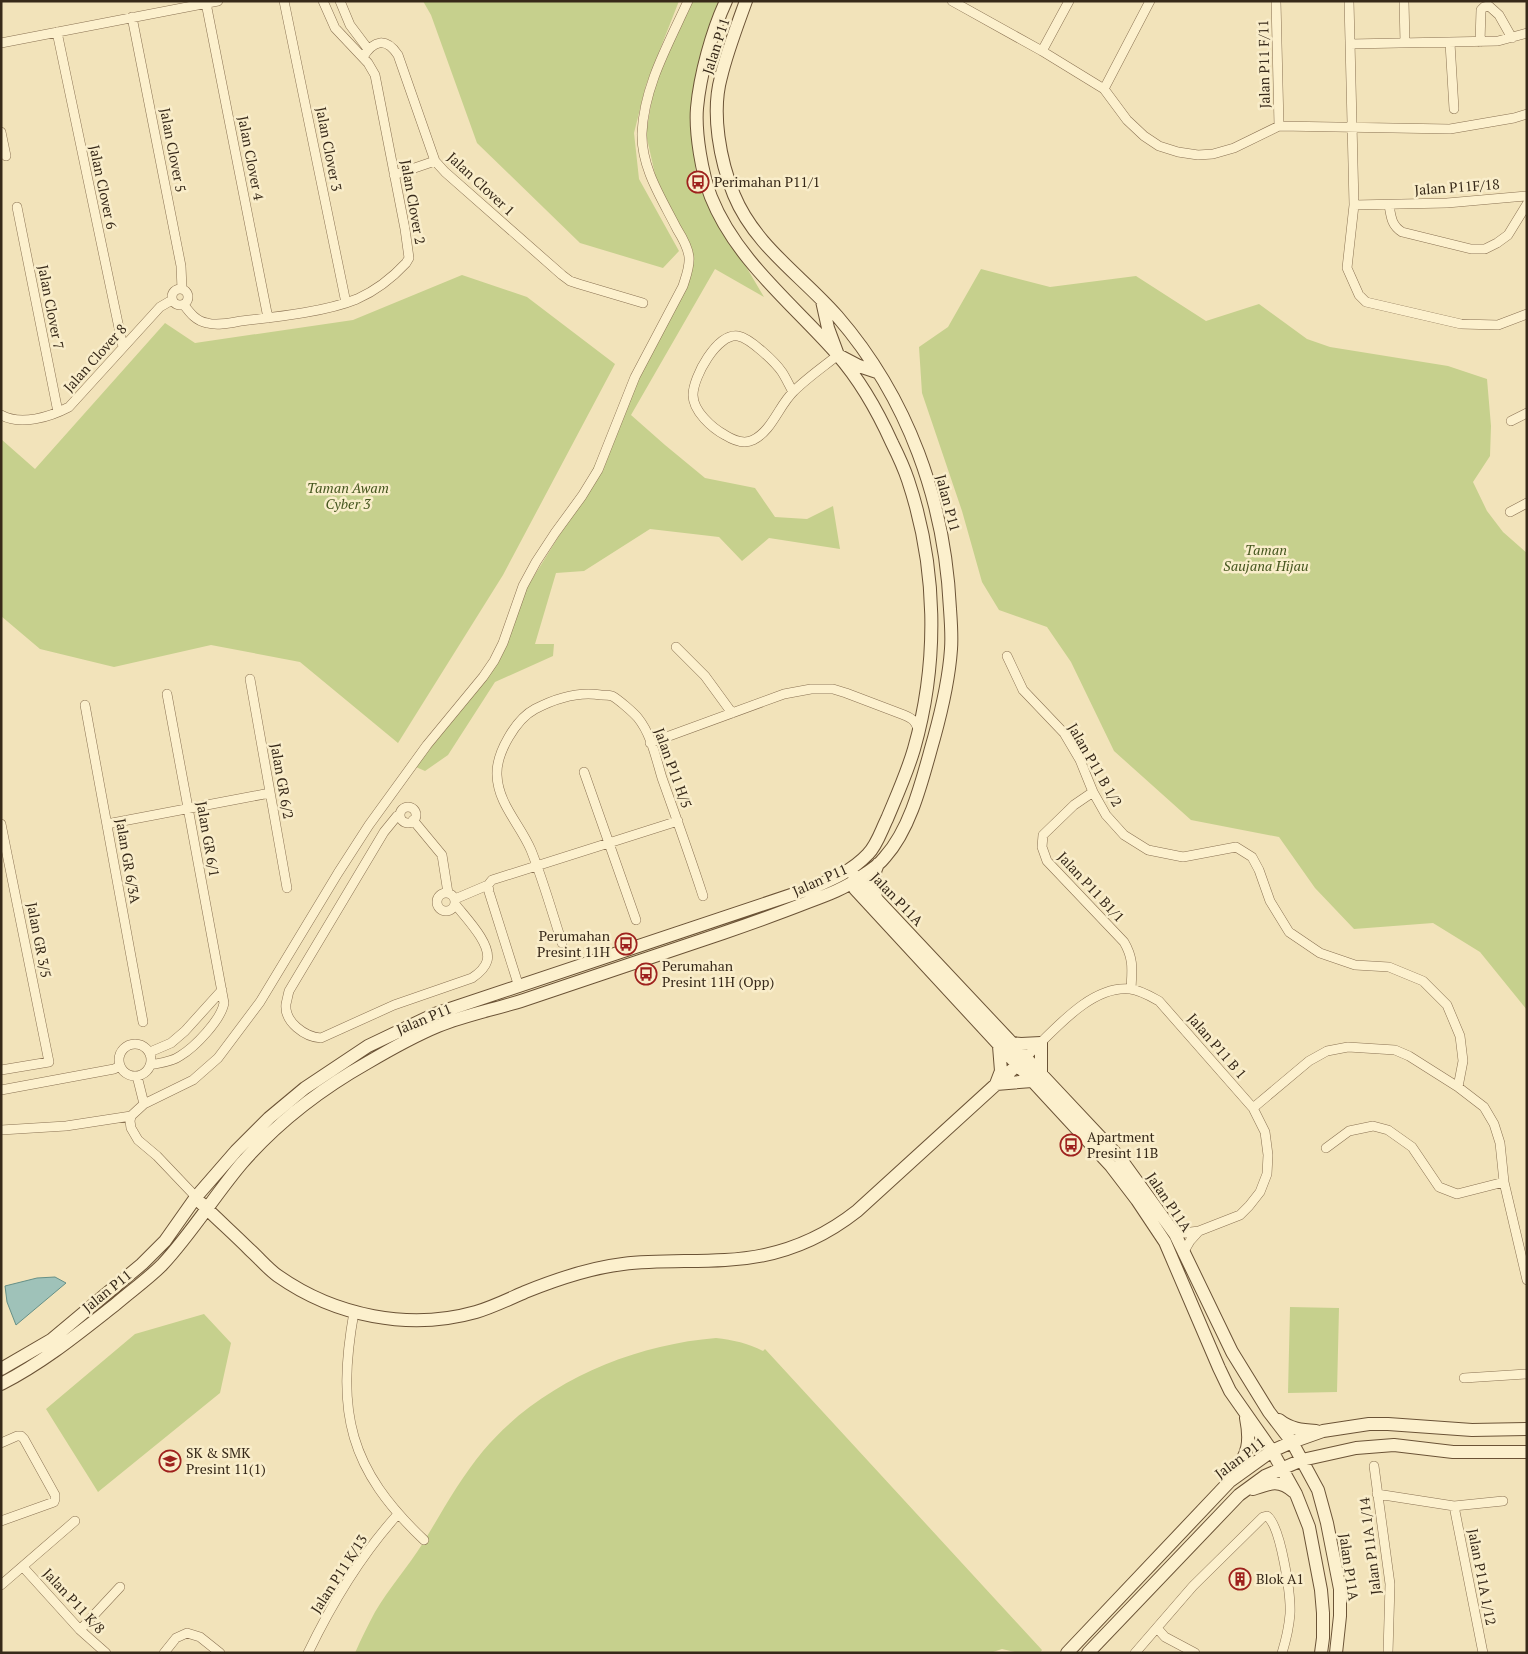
<svg xmlns="http://www.w3.org/2000/svg" width="1528" height="1654" font-family="'PT Serif',serif">
<style>
.green{fill:#c6d08d}
.water{fill:#9fc2b9;stroke:#669087}
.lines{fill:none;stroke-linecap:round;stroke-linejoin:round}
.street-casing{stroke:#8a7253;stroke-width:10}
.secondary-casing{stroke:#6b5336;stroke-width:14}
.street{stroke:#fcf0cd;stroke-width:9}
.secondary{stroke:#fcf0cd;stroke-width:12}
.labels{text-anchor:middle;stroke-width:5;stroke-linejoin:round;paint-order:stroke}
.street-label{font-size:14px;fill:#372919;stroke:#f9edca}
.poi-label{font-size:14px;fill:#372919;stroke:#f9edca;text-anchor:start}
.park-label{font-size:14px;font-style:italic;fill:#45561e;stroke:#f9edca}
</style>
<rect width="100%" height="100%" fill="#f2e3ba"/>
<path class="green" d="M423,1H679L646,85L634,133L639,179L679,251L663,268L580,243L477,143L431,15Z
M693,1H724L693,103L696,182L764,297L715,269L631,415L665,445L705,478L755,488L775,517L807,519L833,506L840,549L769,538L742,561L719,537L650,529L584,571L556,573L535,644H554L553,656L495,682L448,755L425,771L416,767L499,660L526,589L562,531L609,436L685,290L692,251L656,179L646,134L655,81Z
M981,269L1050,287L1136,276L1206,321L1259,304L1307,339L1330,347L1448,366L1487,379L1491,426L1490,456L1473,482L1487,511L1503,532L1527,553V1010L1480,952L1433,923L1354,929L1315,888L1279,837L1191,820L1114,751L1071,662L1047,627L999,610L982,582L962,511L922,393L919,347L948,327Z
M462,275L527,297L615,364L503,575L398,743L300,662L211,645L114,667L40,649L1,616V439L35,469L165,323L195,343L353,320Z
M1290,1307L1339,1308L1337,1392L1288,1393Z
M204,1314L231,1343L220,1393L98,1492L46,1409L135,1334Z
M716,1338C733,1340 748,1343 763,1351L765,1349L1042,1650L1040,1653H1019L1002,1649L990,1653H355C361,1639 368,1625 375,1612C389,1588 408,1567 423,1543C442,1512 459,1480 483,1451C539,1384 630,1345 716,1338Z"/>
<path class="water" d="M55,1277L66,1283L16,1325L7,1302L5,1286L37,1278Z"/>
<g class="lines">
<g class="street-casing">
<path id="street" d="M284,1L346,303
M340,1L350,25L368,49
M952,1L1042,51L1104,89L1127,120L1144,136L1159,146L1178,152L1198,155L1213,154L1234,148L1279,126L1450,129L1514,118L1527,114
M1276,1L1279,126
M1349,1L1354,205L1347,268L1359,295L1366,302L1461,324L1498,325L1527,314
M1404,1L1405,43
M206,3L268,318
M132,17L181,266L182,289
M57,32L123,347
M1480,42L1481,10L1484,7L1489,6L1499,15L1512,38
M1,43L218,1
M1450,43L1454,109
M1350,44L1498,41L1527,33
M1042,51L1069,1
M363,57C374,40 386,37 398,55L435,161L445,172L562,275L570,281L579,284L643,303
M1104,89L1150,1
M1,132L6,156
M394,175L435,161
M1354,205L1447,203L1527,196
M1389,205C1391,216 1391,225 1402,232L1471,249H1485L1497,243L1508,235L1527,204
M17,207L58,412
M172 297a8 8 0 1 1 16 0a8 8 0 1 1-16 0Z
M184,305C190,313 196,321 207,323C218,326 230,323 241,321C276,317 325,312 357,299C375,291 393,277 406,263L409,258L405,229L375,75L368,63L335,28L323,1
M793,392C789,385 786,378 782,372C775,362 750,338 738,336C717,333 693,377 693,395C693,411 712,428 725,435C733,440 743,445 753,440C772,431 779,405 794,391C807,378 823,367 838,355
M1,415C21,426 50,417 69,407L160,307L172,300
M1511,421L1527,413
M1510,512L1527,503
M676,647L705,676L732,713
M1007,656L1023,690L1064,733L1080,760L1093,792L1106,815L1124,835L1148,850L1183,857L1236,847L1252,857L1259,870L1270,901L1289,932L1320,953L1355,965L1389,967L1423,981L1447,1005L1460,1036L1463,1061L1458,1087
M250,679L287,888
M85,705L143,1022
M650,743L784,694L811,689H833L846,693L904,715C914,719 916,722 919,732
M584,772L636,920
M1093,792L1074,805L1043,835L1042,847L1047,861L1124,942C1134,959 1132,970 1131,989
M400 815a8 8 0 1 1 16 0a8 8 0 1 1-16 0Z
M400,815L397,816L384,832L289,991C288,995 287,1000 286,1004C284,1022 305,1037 321,1038L394,1005L472,978C478,974 485,968 487,961C492,944 465,917 455,904
M413,820L442,855L448,893
M1,824L49,1062L1,1070
M107,824L270,793
M488,885L489,892L519,987
M437 902a9 9 0 1 1 18 0a9 9 0 1 1-18 0Z
M455,899L488,885L492,880L678,821
M562,943C552,912 543,880 531,850C520,824 498,804 497,775C496,753 516,719 535,709C556,698 578,691 601,695C604,695 609,695 612,696C618,699 634,713 638,718C651,734 656,758 662,778C676,817 690,856 703,896
M119 1060a16 16 0 1 1 32 0a16 16 0 1 1-32 0Z
M150,1052L171,1043L185,1031L222,990
M1026,1057C1053,1032 1090,985 1130,989C1140,990 1150,996 1159,1001L1253,1108L1265,1132L1268,1155L1267,1174L1260,1192L1249,1206L1240,1215L1199,1231L1175,1234
M150,1065C160,1063 172,1062 180,1056C195,1047 221,1020 224,1003L167,694
M137,1076L144,1104
M1,1090L114,1069L120,1066
M1253,1108L1309,1061L1327,1051L1348,1047L1395,1050L1409,1056L1458,1087L1484,1107L1494,1124L1500,1143L1504,1182L1527,1280
M1,1130L66,1126L131,1116
M1326,1148L1349,1131L1373,1126L1388,1130L1412,1147L1439,1187L1457,1194L1504,1182
M196,1197L157,1156L138,1140L131,1128L130,1121L131,1116L144,1104L193,1080L218,1058L260,1002L338,873L369,825L427,745L483,677L494,661L503,643L523,586L536,562L555,533L582,496L598,470L635,377L683,286C686,276 690,267 689,257C688,247 682,237 677,229C662,199 641,168 642,133C644,86 669,43 688,1
M1183,1253L1190,1241L1199,1231
M354,1312C336,1413 349,1469 424,1540
M1464,1378L1527,1374
M1,1443L17,1436H21L24,1439L55,1495V1499L54,1502L1,1521
M1374,1466L1390,1584L1388,1653
M1377,1494L1454,1506L1503,1501
M1454,1506L1483,1653
M23,1567L80,1630L106,1653
M1,1585L75,1521
M1157,1628L1165,1637L1195,1653
M80,1630L120,1587
M164,1653L176,1638L187,1633L200,1637L220,1653
M308,1653C332,1603 361,1555 398,1514
M1135,1653L1193,1586L1263,1517L1267,1516C1281,1526 1291,1596 1290,1614C1289,1627 1286,1640 1282,1653"/>
</g>
<g class="secondary-casing">
<path id="secondary" d="M822,301L828,328L838,355L859,366L877,372
M853,874L1120,1158L1175,1234L1232,1352L1269,1412L1292,1442L1318,1490L1327,1523L1340,1589V1616L1336,1653
M855,889L1111,1166L1137,1200L1165,1242L1219,1368L1230,1391L1272,1451L1296,1494L1309,1527L1321,1590L1323,1613V1638L1321,1653
M876,899C875,887 872,875 878,864
M1012,1043L1021,1044L1041,1043V1074
M996,1084L1001,1071L999,1046
M996,1084L1032,1081
M201,1203C217,1219 234,1234 250,1250C259,1258 268,1269 278,1276C335,1316 409,1331 476,1312C493,1307 509,1299 525,1292C557,1279 589,1268 623,1264C657,1260 691,1262 725,1260C774,1258 819,1241 857,1211L1026,1057
M1,1369L51,1340L142,1264L165,1241L196,1197L236,1151L269,1118L305,1088L368,1046L435,1014L812,888C833,879 852,871 868,854C877,845 881,831 887,819C897,795 907,773 914,749C939,661 937,567 908,480C904,468 898,455 892,443C878,412 860,380 837,354C793,304 736,260 711,197C702,174 695,133 697,108C700,75 712,31 726,1
M1,1384C44,1362 79,1333 116,1304C131,1291 148,1279 162,1265C192,1233 214,1196 242,1163C277,1123 321,1089 367,1063C389,1050 414,1036 438,1026C465,1015 496,1009 524,1000C591,978 657,955 723,933C752,923 780,913 808,902C827,895 846,888 862,876C870,871 879,865 885,857C912,827 923,776 934,738C942,709 949,679 951,649C952,636 951,623 950,609C945,501 908,398 837,316C802,276 755,246 734,195C720,161 711,113 721,77C727,52 737,26 746,1
M1279,1420C1290,1429 1302,1430 1316,1431
M1234,1474C1248,1453 1251,1443 1246,1418
M1253,1489C1270,1483 1279,1479 1294,1492
M1067,1653L1230,1481L1272,1451L1292,1442L1323,1431L1369,1424H1388L1472,1430L1527,1429
M1088,1653L1239,1495L1265,1476L1302,1460L1356,1448L1394,1445L1453,1452H1527"/>
</g>
<use href="#street" class="street"/>
<use href="#secondary" class="secondary"/>
</g>
<defs>
<g id="bus-ring" transform="scale(1.125)"><circle r="9.5" fill="#f9edca" stroke="#9e211d" stroke-width="1.5"/><path d="M-5-6H5V4H4V6H2V4H-2V6H-4V4H-5ZM-3.5-4V0h7V-4ZM-3.5 1.2v1.5H-2V1.2ZM2 1.2v1.5H3.5V1.2Z" fill="#9e211d"/></g>
<g id="school-ring" transform="scale(1.125)"><circle r="9.5" fill="#f9edca" stroke="#9e211d" stroke-width="1.5"/><path d="M0-5L7-2L0 1L-7-2ZM-4 1L0 2.5L4 1V4Q0 6-4 4Z" fill="#9e211d"/></g>
<g id="building-ring" transform="scale(1.125)"><circle r="9.5" fill="#f9edca" stroke="#9e211d" stroke-width="1.5"/><path d="M-4-6H4V6H1V3H-1V6H-4ZM-2.5-4.3h1.7v1.8h-1.7ZM.8-4.3h1.7v1.8H.8ZM-2.5-1h1.7V.8h-1.7ZM.8-1h1.7V.8H.8Z" fill="#9e211d"/></g>
</defs>
<g fill-rule="evenodd">
<use href="#bus-ring" x="698" y="182"/>
<use href="#bus-ring" x="626" y="944"/>
<use href="#bus-ring" x="646" y="974"/>
<use href="#bus-ring" x="1071" y="1145"/>
<use href="#school-ring" x="170" y="1461"/>
<use href="#building-ring" x="1240" y="1579"/>
</g>
<g class="labels">
<g class="street-label">
<text transform="translate(716 46) rotate(-72)" y="5">Jalan P11</text>
<text transform="translate(1264 64) rotate(-91)" y="5">Jalan P11 F/11</text>
<text transform="translate(329 149) rotate(79)" y="5">Jalan Clover 3</text>
<text transform="translate(173 150) rotate(79)" y="5">Jalan Clover 5</text>
<text transform="translate(251 158) rotate(79)" y="5">Jalan Clover 4</text>
<text transform="translate(481 184) rotate(43)" y="5">Jalan Clover 1</text>
<text transform="translate(103 187) rotate(78)" y="5">Jalan Clover 6</text>
<text transform="translate(1457 187) rotate(-4)" y="5">Jalan P11F/18</text>
<text transform="translate(413 202) rotate(80)" y="5">Jalan Clover 2</text>
<text transform="translate(51 307) rotate(79)" y="5">Jalan Clover 7</text>
<text transform="translate(95 358) rotate(-48)" y="5">Jalan Clover 8</text>
<text transform="translate(948 503) rotate(75)" y="5">Jalan P11</text>
<text transform="translate(1095 765) rotate(60)" y="5">Jalan P11 B 1/2</text>
<text transform="translate(673 768) rotate(70)" y="5">Jalan P11 H/5</text>
<text transform="translate(282 781) rotate(80)" y="5">Jalan GR 6/2</text>
<text transform="translate(208 839) rotate(80)" y="5">Jalan GR 6/1</text>
<text transform="translate(128 861) rotate(80)" y="5">Jalan GR 6/3A</text>
<text transform="translate(820 880) rotate(-24)" y="5">Jalan P11</text>
<text transform="translate(1091 887) rotate(47)" y="5">Jalan P11 B1/1</text>
<text transform="translate(897 899) rotate(46)" y="5">Jalan P11A</text>
<text transform="translate(39 940) rotate(79)" y="5">Jalan GR 3/5</text>
<text transform="translate(424 1019) rotate(-23)" y="5">Jalan P11</text>
<text transform="translate(1217 1046) rotate(49)" y="5">Jalan P11 B 1</text>
<text transform="translate(1169 1202) rotate(56)" y="5">Jalan P11A</text>
<text transform="translate(107 1291) rotate(-39)" y="5">Jalan P11</text>
<text transform="translate(1240 1458) rotate(-37)" y="5">Jalan P11</text>
<text transform="translate(1370 1546) rotate(-97)" y="5">Jalan P11A 1/14</text>
<text transform="translate(1349 1567) rotate(82)" y="5">Jalan P11A</text>
<text transform="translate(339 1574) rotate(-57)" y="5">Jalan P11 K/13</text>
<text transform="translate(1482 1577) rotate(79)" y="5">Jalan P11A 1/12</text>
<text transform="translate(74 1601) rotate(47)" y="5">Jalan P11 K/8</text>
</g>
<g class="poi-label">
<text x="714" y="187">Perimahan P11/1</text>
<text x="610" y="941" text-anchor="end">Perumahan<tspan x="610" dy="16">Presint 11H</tspan></text>
<text x="662" y="971">Perumahan<tspan x="662" dy="16">Presint 11H (Opp)</tspan></text>
<text x="1087" y="1142">Apartment<tspan x="1087" dy="16">Presint 11B</tspan></text>
<text x="186" y="1458">SK &amp; SMK<tspan x="186" dy="16">Presint 11(1)</tspan></text>
<text x="1256" y="1584">Blok A1</text>
</g>
<g class="park-label">
<text x="348" y="493">Taman Awam<tspan x="348" dy="16">Cyber 3</tspan></text>
<text x="1266" y="555">Taman<tspan x="1266" dy="16">Saujana Hijau</tspan></text>
</g>
</g>
<rect width="1528" height="1654" fill="none" stroke="#372919" stroke-width="5"/>
</svg>
